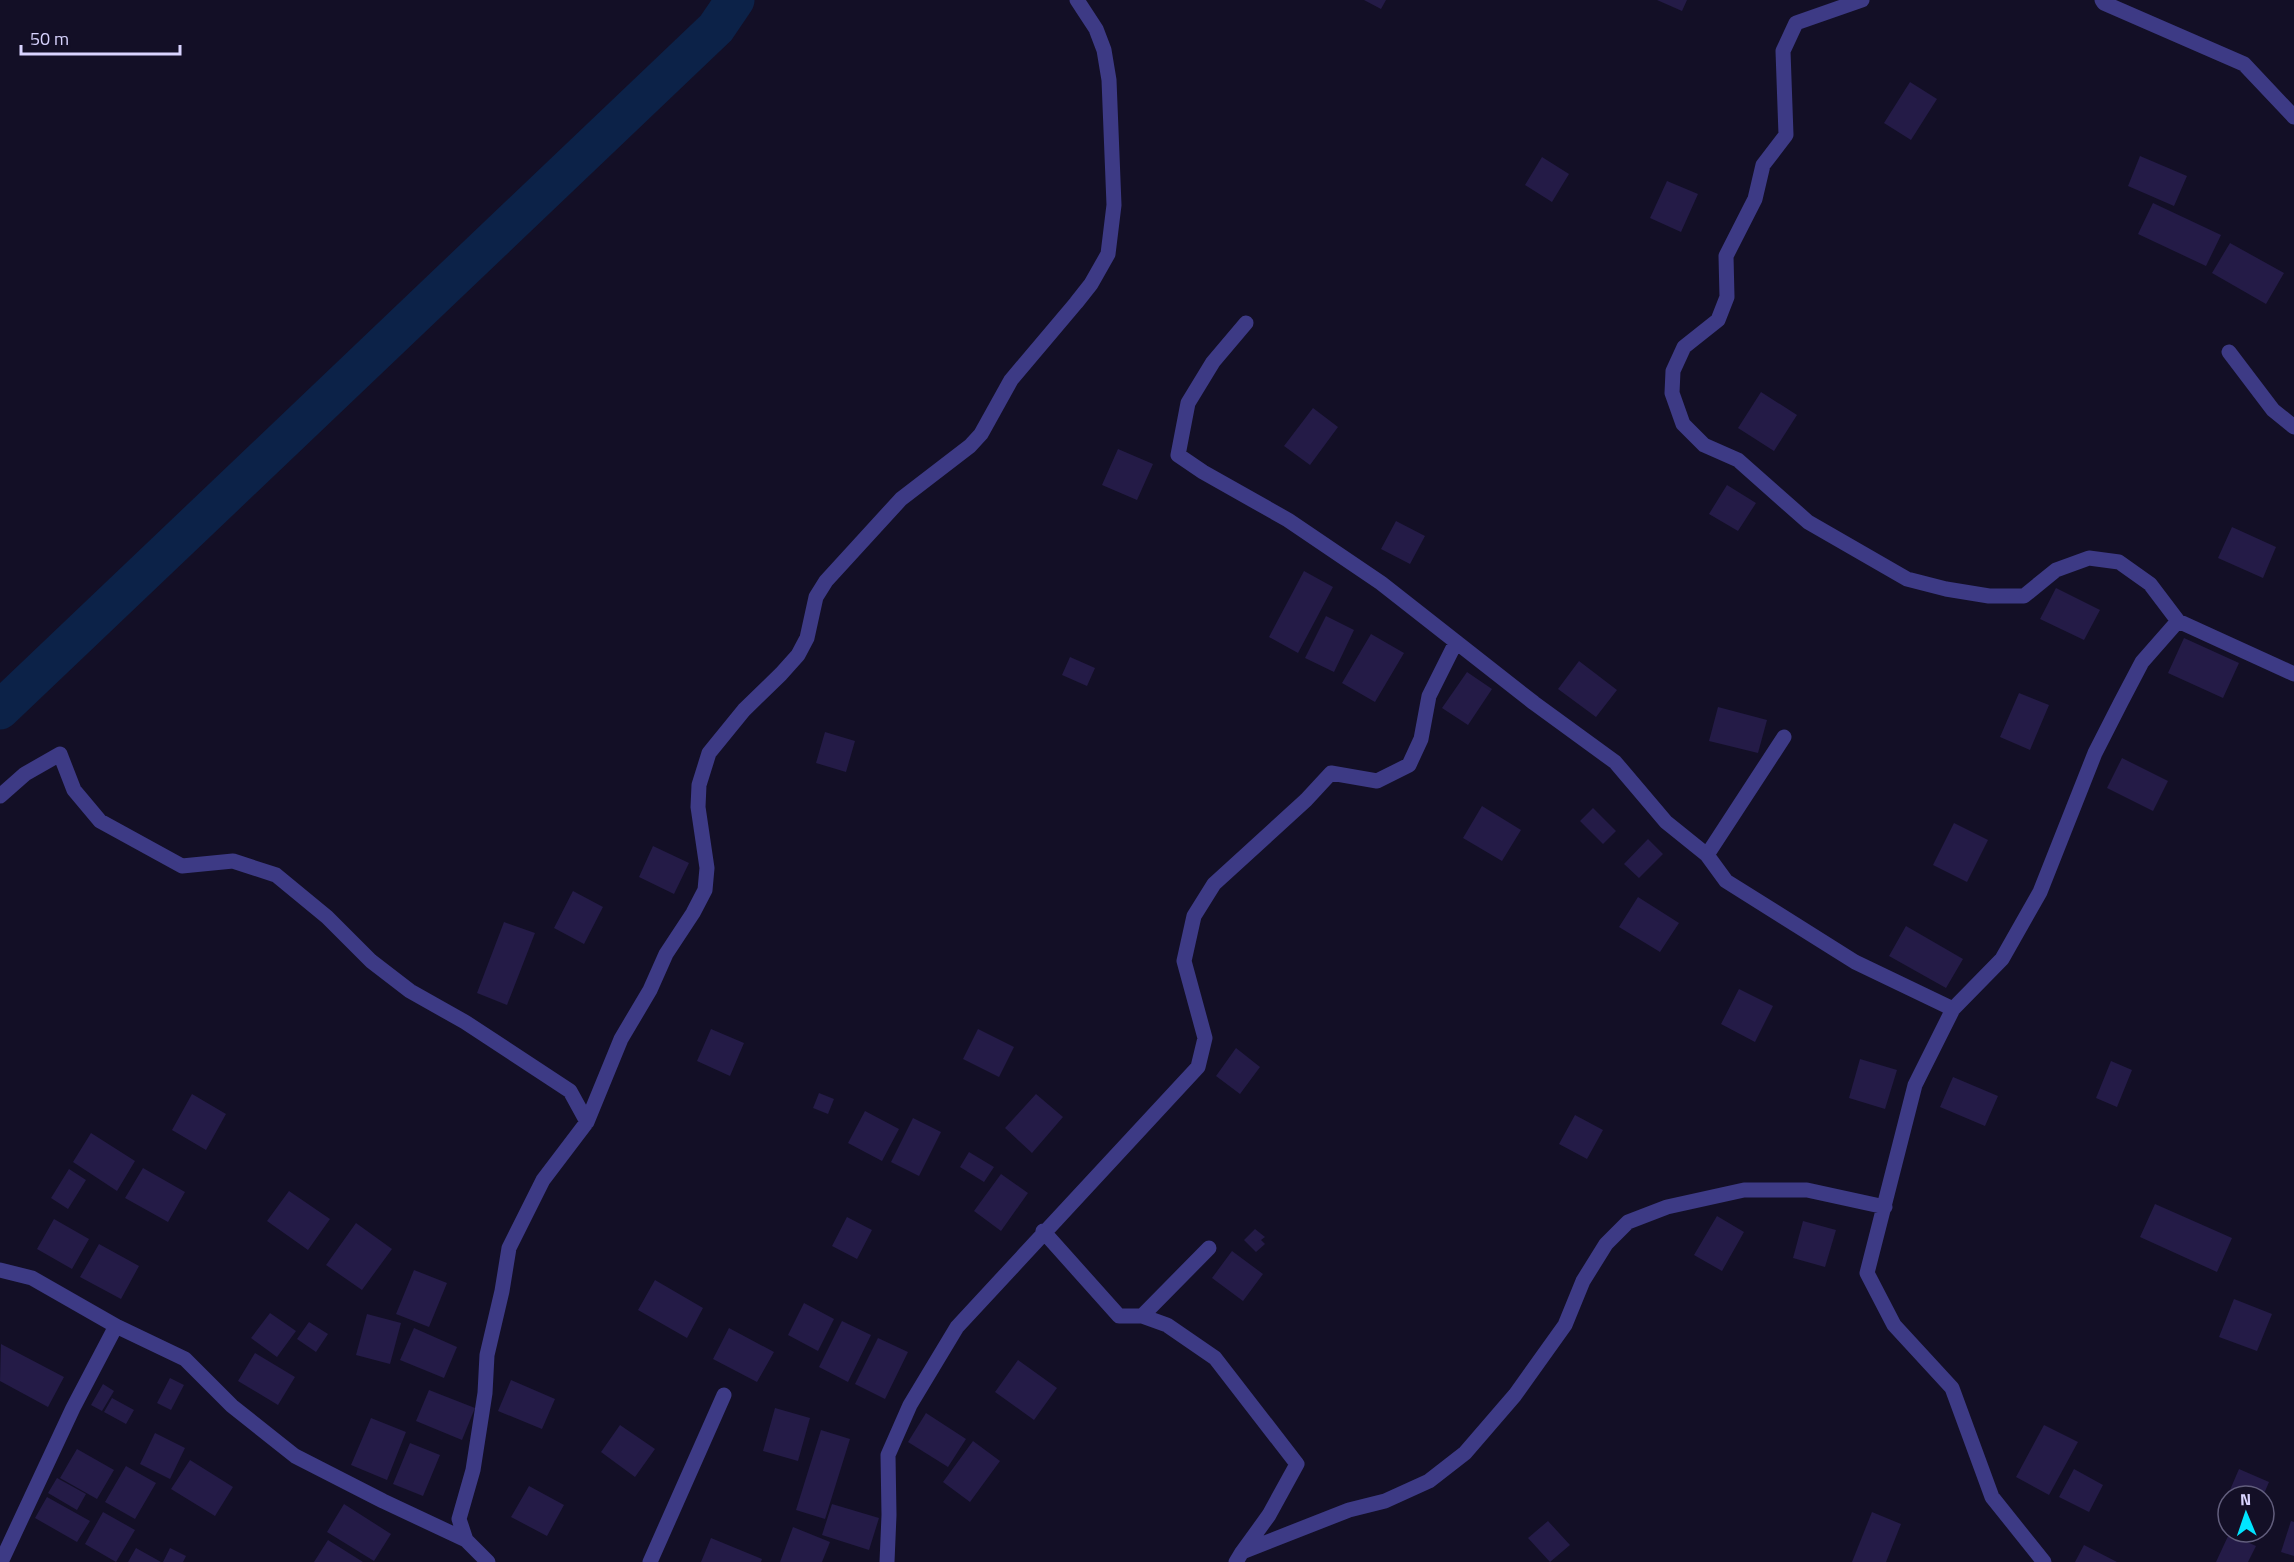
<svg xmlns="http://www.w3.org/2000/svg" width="2294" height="1562" font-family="'Titillium Web',sans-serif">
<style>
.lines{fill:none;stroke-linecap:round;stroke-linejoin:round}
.river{stroke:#0c2248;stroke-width:39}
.building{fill:#241b47}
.minor{stroke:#3d3a85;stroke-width:15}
</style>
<rect width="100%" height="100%" fill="#130f26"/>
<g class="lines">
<path class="river" d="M0,710L716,28L735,0"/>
</g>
<path class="building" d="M1364,0H1386L1381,9Z
M1657,0H1687L1682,11Z
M1910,82L1937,99L1911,140L1884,123Z
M2140,156L2187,176L2174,206L2128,186Z
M1542,157L1569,174L1552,202L1525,185Z
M1667,181L1698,194L1681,232L1650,218Z
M2153,203L2221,235L2206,266L2138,234Z
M2230,243L2284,273L2266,304L2212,273Z
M1761,392L1797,415L1774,451L1738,428Z
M1313,408L1338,427L1310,465L1284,446Z
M1118,449L1153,464L1137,500L1102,485Z
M1727,485L1756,503L1738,531L1709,514Z
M1396,521L1425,536L1410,564L1381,549Z
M2232,527L2276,547L2263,578L2218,558Z
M1304,571L1333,587L1298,653L1269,637Z
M2056,588L2100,610L2084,640L2040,619Z
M1326,616L1354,630L1334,672L1305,658Z
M1371,634L1404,653L1375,702L1342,683Z
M2184,638L2239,663L2223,698L2168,673Z
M1070,657L1095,668L1087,686L1062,675Z
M1579,661L1617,690L1596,717L1558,689Z
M1467,672L1492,689L1468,725L1442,708Z
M2019,693L2049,705L2030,750L2000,737Z
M1718,707L1767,720L1758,753L1709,741Z
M825,732L855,741L846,772L816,763Z
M2122,758L2168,781L2153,811L2107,788Z
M1482,806L1521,830L1502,861L1463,838Z
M1593,808L1616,831L1603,844L1580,821Z
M1954,823L1988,840L1967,882L1933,865Z
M1648,839L1663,854L1639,878L1624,864Z
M653,846L689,863L674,894L639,877Z
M573,891L603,907L584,944L554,928Z
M1638,897L1679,923L1660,952L1619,927Z
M504,922L535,933L507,1005L477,993Z
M1906,926L1963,959L1946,988L1889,956Z
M1739,989L1773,1006L1755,1042L1721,1024Z
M711,1029L744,1043L730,1076L697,1061Z
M978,1029L1014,1047L999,1077L963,1059Z
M1236,1048L1260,1067L1240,1094L1216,1076Z
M1860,1059L1897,1070L1885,1109L1849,1098Z
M2111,1061L2132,1070L2117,1107L2096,1098Z
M1953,1077L1998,1096L1985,1126L1940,1107Z
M819,1093L834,1099L828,1114L813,1108Z
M192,1094L226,1114L206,1150L172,1130Z
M1036,1094L1063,1117L1032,1153L1005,1128Z
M865,1111L899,1129L882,1161L848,1143Z
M1575,1115L1603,1130L1587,1159L1559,1144Z
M913,1118L941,1132L919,1176L891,1162Z
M91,1133L135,1161L117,1191L73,1162Z
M969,1152L994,1167L984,1182L960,1167Z
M143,1168L185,1192L168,1222L125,1198Z
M69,1169L86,1180L68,1209L51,1198Z
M1001,1174L1028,1193L1001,1231L974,1211Z
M289,1191L330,1219L308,1250L267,1221Z
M2155,1204L2232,1238L2217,1272L2140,1237Z
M1717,1216L1744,1232L1722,1271L1694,1255Z
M847,1217L872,1230L857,1259L832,1246Z
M54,1219L89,1239L72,1269L37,1249Z
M1803,1221L1836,1230L1825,1267L1793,1258Z
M356,1223L392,1249L362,1290L326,1265Z
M1255,1229L1265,1237L1261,1240L1265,1244L1256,1252L1244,1240Z
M99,1244L139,1266L121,1299L80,1277Z
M1232,1251L1263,1274L1243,1301L1212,1278Z
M414,1270L447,1283L429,1327L396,1314Z
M655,1280L703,1308L687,1338L638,1310Z
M2234,1299L2272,1314L2257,1351L2219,1337Z
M804,1303L834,1319L818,1351L788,1335Z
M270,1313L296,1331L277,1357L251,1338Z
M367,1314L401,1323L390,1364L356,1355Z
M842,1321L871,1335L848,1382L819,1367Z
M309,1322L328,1334L316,1352L297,1339Z
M414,1328L457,1347L444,1378L400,1360Z
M729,1328L774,1352L757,1382L713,1359Z
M878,1338L908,1352L885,1399L855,1384Z
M1,1344L64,1377L48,1407L0,1381Z
M255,1353L295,1377L278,1405L238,1381Z
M1018,1360L1057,1388L1034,1420L995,1392Z
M170,1378L184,1385L171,1410L157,1403Z
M511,1380L555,1399L542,1429L498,1411Z
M103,1384L114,1391L102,1411L91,1405Z
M429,1390L475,1408L462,1440L416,1421Z
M112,1398L134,1410L126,1424L104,1412Z
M775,1408L810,1418L798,1461L763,1451Z
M926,1413L966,1439L948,1467L908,1442Z
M371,1418L406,1432L387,1480L351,1465Z
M620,1425L655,1449L635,1477L601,1452Z
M2044,1425L2078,1442L2049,1495L2016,1477Z
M821,1430L850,1439L825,1519L796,1510Z
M155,1433L185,1448L170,1479L140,1464Z
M973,1441L1000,1461L970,1502L943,1482Z
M410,1443L440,1455L423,1496L393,1484Z
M77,1449L114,1470L97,1499L60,1478Z
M190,1460L233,1487L215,1516L171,1489Z
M126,1466L156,1483L135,1519L105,1502Z
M2074,1469L2103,1485L2089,1512L2059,1497Z
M2239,1469L2269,1482L2263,1496H2228V1506L2224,1504Z
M57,1478L86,1494L77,1510L48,1493Z
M529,1486L564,1505L547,1536L511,1517Z
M47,1497L90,1521L77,1542L35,1518Z
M344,1504L391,1534L374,1561L327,1532Z
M832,1504L879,1518L869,1550L822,1535Z
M103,1512L135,1530L116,1562L85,1544Z
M1872,1512L1901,1524L1886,1562H1852Z
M1548,1521L1570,1545L1550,1562L1528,1538Z
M2291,1521L2294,1522V1556L2281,1552Z
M793,1527L830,1542L822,1562H780Z
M2229,1534L2256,1546L2248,1562H2216Z
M711,1538L762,1559L761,1562H701Z
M328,1540L363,1562H314Z
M2084,1545L2117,1562H2075Z
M136,1548L161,1562H128Z
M170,1548L186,1556L183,1562H163Z"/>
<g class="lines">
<path class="minor" d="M1862,0L1796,23L1783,51L1786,135L1763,165L1755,199L1726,256L1727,297L1718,320L1684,347L1673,371L1672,393L1683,424L1704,445L1738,460L1808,522L1907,579L1946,589L1989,596H2024L2056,570L2089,558L2119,562L2150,584L2178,621
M2102,0L2104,3L2244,64L2294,117
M1246,323L1213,362L1188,403L1178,455L1203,472L1288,520L1381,583L1534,703L1615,762L1666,822L1707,855L1726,881L1855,962L1953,1009L1915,1085L1867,1273L1894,1325L1952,1388L1992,1497L2044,1562
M2229,352L2273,410L2294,427
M0,796L25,774L60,754L74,790L100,821L182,866L233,861L276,875L327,917L371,961L410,991L465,1022L570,1091L587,1122
M1707,855L1784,737
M1953,1009L2002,959L2040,892L2095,753L2121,702L2142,662L2178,621L2294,674
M1043,1231L1119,1316H1142L1167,1325L1215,1358L1297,1464L1269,1515L1243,1551
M0,1270L32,1278L116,1326L185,1359L232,1406L295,1456L383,1501L466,1540
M1142,1316L1209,1248
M1,1562L73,1408L116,1326
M488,1562L466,1540L459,1519L473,1470L485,1393L487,1355L502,1291L509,1248L543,1180L587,1122L621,1039L650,990L666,954L693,913L705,890L707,868L698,807L699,785L709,753L744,710L781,674L798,655L807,638L816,597L826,581L901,499L970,446L981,434L1011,380L1076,303L1091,284L1108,254L1114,205L1109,80L1104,50L1096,29L1077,0
M650,1562L724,1395
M887,1562L889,1515L888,1455L910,1405L957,1327L1198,1067L1205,1038L1184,961L1194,916L1214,884L1306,800L1331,773L1377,781L1409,765L1421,739L1429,696L1456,642
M1236,1562L1242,1552L1349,1510L1385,1501L1429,1481L1465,1453L1515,1395L1565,1325L1583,1281L1606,1244L1628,1222L1667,1207L1744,1190H1807L1885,1207"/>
</g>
<g transform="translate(2246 1514) rotate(358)"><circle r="28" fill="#130f26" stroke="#625e7d" stroke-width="1.5"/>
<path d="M0-4.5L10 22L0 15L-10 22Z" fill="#00e5ff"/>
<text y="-9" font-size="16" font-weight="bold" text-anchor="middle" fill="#d9d4ff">N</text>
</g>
<path d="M21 45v9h159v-9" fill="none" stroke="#d9d4ff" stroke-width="3"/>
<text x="30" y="45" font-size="18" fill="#d9d4ff" stroke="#130f26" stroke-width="4.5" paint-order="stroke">50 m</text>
</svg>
